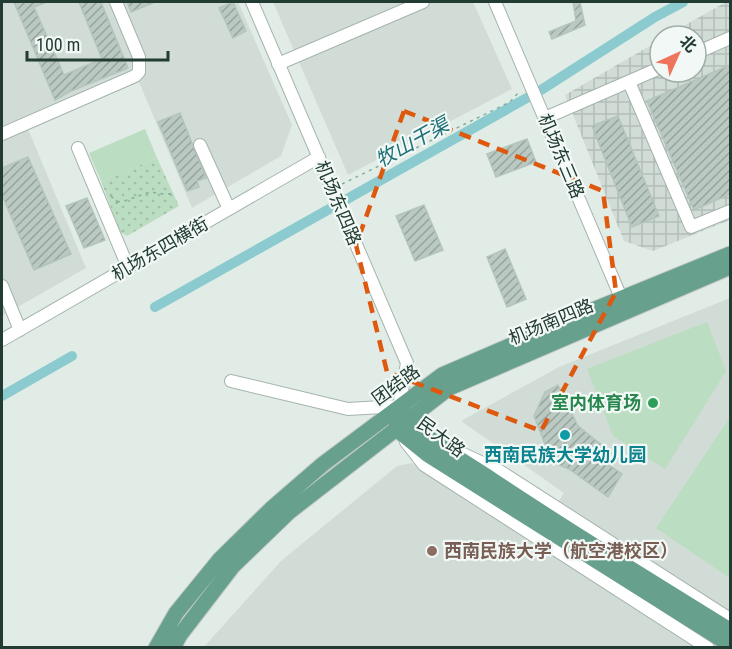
<svg xmlns="http://www.w3.org/2000/svg" width="732" height="649" font-family="'Roboto Condensed','Noto Sans SC',sans-serif">
<style>
.built{fill:#d0dcd5}
.industrial{fill:url(#industrial-grid)}
.garden{fill:url(#garden-dots)}
.pitch{fill:#bbddc1}
.lines{fill:none;stroke-linecap:round;stroke-linejoin:round}
.canal{stroke:#8bcbd0;stroke-width:10}
.building{fill:url(#building-hatch);stroke:#b4c5bd;stroke-width:1.5}
.minor-casing{stroke:#a5b4ad;stroke-width:14}
.major-casing{stroke:#c1c8c6;stroke-width:17}
.path{stroke:#83af9d;stroke-width:1.5;stroke-dasharray:3 4.5;stroke-linecap:butt}
.minor{stroke:#fff;stroke-width:12}
.major{stroke:#67a08d;stroke-width:15}
.marked{fill:none;stroke:#de580e;stroke-width:4.5;stroke-dasharray:12 8;stroke-linejoin:round}
.leisure-dot{fill:#2e9e5b;stroke:#f2f8f5;stroke-width:2}
.culture-dot{fill:#0f9aa8;stroke:#f2f8f5;stroke-width:2}
.education-dot{fill:#8d6e63;stroke:#f2f8f5;stroke-width:2}
.labels{text-anchor:middle;stroke-width:4.5;stroke-linejoin:round;paint-order:stroke}
.street-label{font-size:18px;fill:#223c33;stroke:#f2f8f5}
.leisure-label{font-size:18px;font-weight:bold;fill:#27864d;stroke:#f2f8f5;text-anchor:end}
.culture-label{font-size:18px;font-weight:bold;fill:#0d838f;stroke:#f2f8f5}
.education-label{font-size:18px;font-weight:bold;fill:#785e54;stroke:#f2f8f5;text-anchor:start}
.water-label{font-size:20px;font-style:italic;fill:#1d7077;stroke:#f2f8f5}
</style>
<defs>
<pattern id="industrial-grid" width="8" height="8" patternUnits="userSpaceOnUse" patternTransform="scale(1.5)"><rect width="8" height="8" fill="#d0dcd5"/><path d="M0 4h8M4 0v8" fill="none" stroke="#b2beb7"/></pattern>
<pattern id="garden-dots" width="8" height="8" patternUnits="userSpaceOnUse" patternTransform="scale(1.5)"><rect width="8" height="8" fill="#bbddc1"/><path d="M2 2h.1M6 6h.1" fill="none" stroke="#a0bfa6" stroke-width="1.8" stroke-linecap="round"/></pattern>
<pattern id="building-hatch" width="6" height="6" patternUnits="userSpaceOnUse" patternTransform="scale(1.5)"><rect width="6" height="6" fill="#bac9c2"/><path d="M-1 1l2-2M0 6l6-6M5 7l2-2" fill="none" stroke="#97a49e"/></pattern>
</defs>
<rect width="100%" height="100%" fill="#e2ece6"/>
<path class="built" d="M2,2H238L292,125L281,156L192,208L139,82L28,129L86,268L2,316Z
M273,2H473L512,89L348,175Z
M730,298V626L552,512L564,493L461,421L559,367Z
M412,463L535,542L542,533L725,648H203L281,561L397,466Z"/>
<path class="industrial" d="M726,2H730V220L653,251L624,241L565,95L660,40V72H696V36H666Z"/>
<path class="garden" d="M157,158L179,206L127,236L120,232L101,181Z"/>
<path class="pitch" d="M145,129L157,158L101,181L89,153Z
M707,322L726,371L665,469L613,436L587,369Z
M730,417V578L656,528Z"/>
<g class="lines">
<path class="canal" d="M155,307L541,90L655,17L683,2
M2,396L72,356"/>
</g>
<path class="building" d="M14,2H47L34,7L64,75L102,59L79,2H101L128,68L71,91L55,100Z
M127,2H155L131,12Z
M233,2L246,31L233,38L219,8Z
M573,2H580L585,25L552,39L549,32L576,21Z
M730,65V194L694,210L647,101Z
M180,113L206,178L197,181L199,187L187,191L158,122Z
M618,116L659,216L632,227L592,126Z
M527,139L536,162L496,177L487,154Z
M28,157L71,254L34,270L2,195V168Z
M87,198L105,240L84,248L66,206Z
M424,205L443,250L415,261L396,216Z
M505,249L526,299L507,307L487,257Z
M558,385L578,426L617,457L609,465L622,474L608,497L569,469L552,462L534,416L545,392Z"/>
<g class="lines">
<g class="minor-casing">
<path id="minor" d="M495,2L625,307
M696,53L730,38
M278,64L423,2
M629,82L691,227L730,211
M545,118L660,68
M2,134L135,76L139,72V57L116,2
M200,145L229,209
M78,148L128,267
M2,286L20,330
M2,340L319,157
M231,381L348,409L399,406L407,363L252,2
M406,442L424,465L708,648
M461,453L498,470L730,619"/>
</g>
<g class="major-casing">
<path id="major" d="M402,411C421,438 461,459 488,477C567,530 649,580 730,630
M397,421L396,429L428,455L730,645
M156,648L176,613L220,559L271,509L323,464L442,375L588,312L730,254
M173,648L180,635L233,566L289,512L449,388L730,267"/>
</g>
<path class="path" d="M342,184L510,102L520,91
M111,196L117,202L114,208
M117,202C128,201 137,196 147,193C156,191 164,196 173,193"/>
<use href="#minor" class="minor"/>
<use href="#major" class="major"/>
</g>
<path class="marked" d="M404,111L603,191L616,292L541,431L387,372L356,245Z"/>
<circle class="leisure-dot" cx="653" cy="403" r="6"/>
<circle class="culture-dot" cx="565" cy="435" r="6"/>
<circle class="education-dot" cx="432" cy="551" r="6"/>
<g class="labels">
<g class="street-label">
<text transform="translate(561 156) rotate(67)" y="6">机场东三路</text>
<text transform="translate(338 203) rotate(67)" y="6">机场东四路</text>
<text transform="translate(160 249) rotate(-30)" y="6">机场东四横街</text>
<text transform="translate(551 322) rotate(-23)" y="6">机场南四路</text>
<text transform="translate(396 385) rotate(-36)" y="6">团结路</text>
<text transform="translate(441 437) rotate(36)" y="6">民大路</text>
</g>
<g class="leisure-label">
<text x="641" y="409">室内体育场</text>
</g>
<g class="culture-label">
<text x="565" y="461">西南民族大学幼儿园</text>
</g>
<g class="education-label">
<text x="444" y="557">西南民族大学（航空港校区）</text>
</g>
<g class="water-label">
<text transform="translate(412 142) rotate(-29)" y="7">牧山干渠</text>
</g>
</g>
<rect width="732" height="649" fill="none" stroke="#223c33" stroke-width="6"/>
<g transform="translate(678 54) rotate(45)"><circle r="28" fill="#f2f8f5" stroke="#9fada7" stroke-width="1.5"/>
<path d="M0-4.5L10 22L0 15L-10 22Z" fill="#ef745c"/>
<text y="-9" font-size="16" font-weight="bold" text-anchor="middle" fill="#223c33">北</text>
</g>
<path d="M27 51v9h141v-9" fill="none" stroke="#223c33" stroke-width="3"/>
<text x="36" y="51" font-size="18" fill="#223c33" stroke="#f2f8f5" stroke-width="4.5" paint-order="stroke">100 m</text>
</svg>
